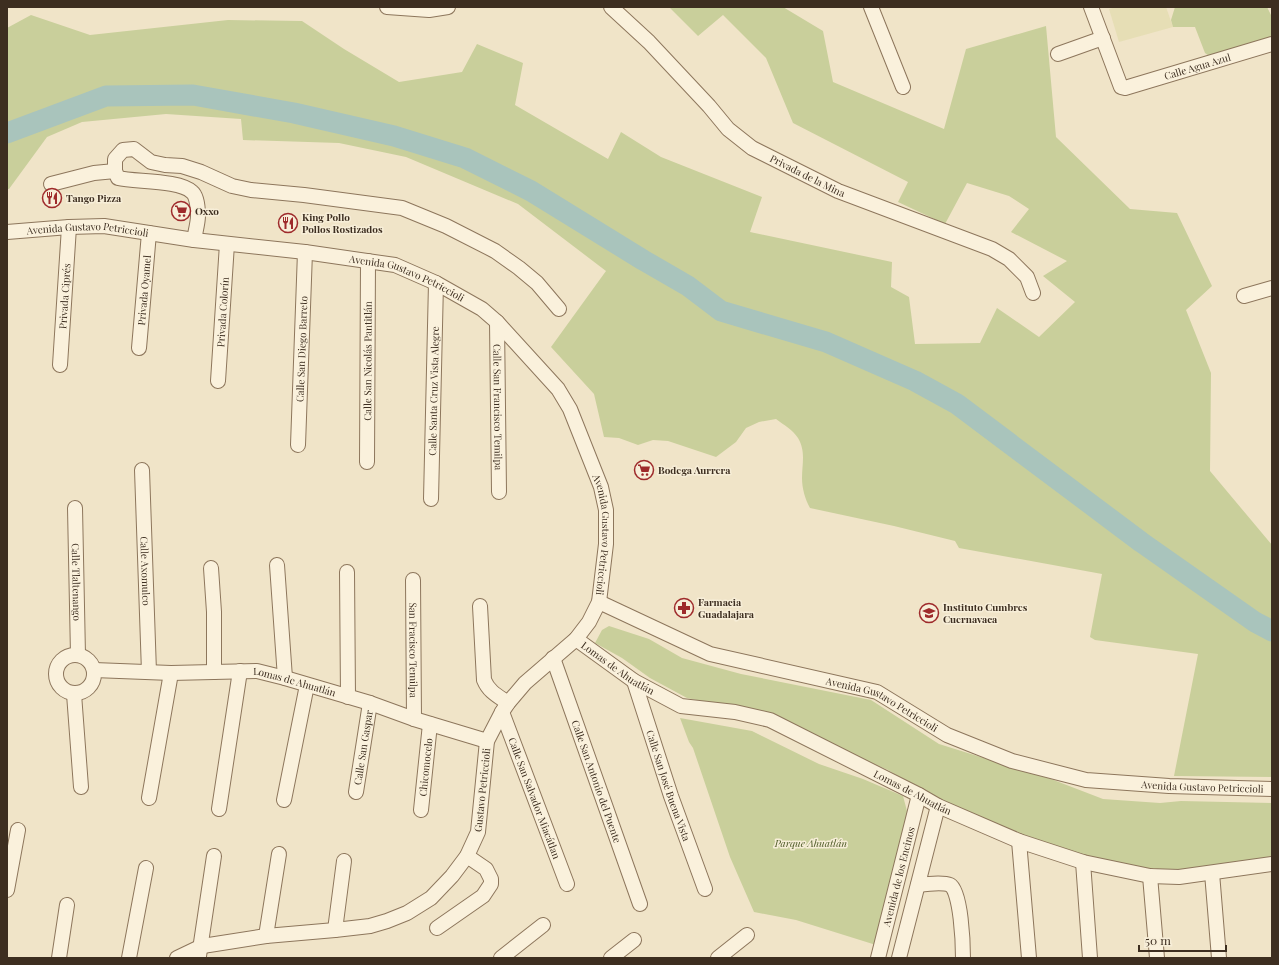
<svg xmlns="http://www.w3.org/2000/svg" width="1279" height="965" font-family="'Playfair Display',serif">
<style>
.farmland{fill:#e6deb5}
.green{fill:#c9cf9b}
.lines{fill:none;stroke-linecap:round;stroke-linejoin:round}
.river{stroke:#a9c4bc;stroke-width:21}
.minor-casing{stroke:#8d765c;stroke-width:16}
.minor{stroke:#faf1dc;stroke-width:14}
.labels{text-anchor:middle;stroke-width:3;stroke-linejoin:round;paint-order:stroke}
.street-label{font-size:10px;fill:#3d2e20;stroke:#f7eed8}
.poi-label{font-size:10px;font-weight:bold;fill:#3d2e20;stroke:#f7eed8;text-anchor:start}
.park-label{font-size:10px;font-style:italic;fill:#4d5a26;stroke:#f7eed8}
</style>
<rect width="100%" height="100%" fill="#f0e4c8"/>
<path class="farmland" d="M1116,7H1166L1173,27L1119,42L1109,9Z"/>
<path class="green" d="M669,7H783L823,31L833,82L944,129L966,49L1046,26L1056,137L1130,209L1177,213L1212,286L1186,310L1211,373L1210,471L1272,545V777L1174,776L1198,654L1095,640L1090,637L1102,574L959,548L955,541L894,526L810,508C805,499 802,488 802,478C802,463 806,452 798,438C793,430 784,425 776,419L759,422L746,428L736,442L716,457L668,441L653,440L638,445L619,438L604,437L594,394L551,347L606,271L518,204L406,157L339,143L243,140L241,119L166,114L82,122L47,137L9,189H7V28L31,15L90,35L228,20L302,21L344,49L399,82L462,72L477,44L523,63L515,105L608,159L621,132L661,157L762,197L750,232L892,262L891,287L909,297L915,344L980,343L997,308L1039,337L1075,302L1043,276L1067,261L1011,232L1029,209L1009,196L967,183L945,224L898,202L908,182L793,123L766,58L723,15L698,36Z
M1175,7H1267L1272,17V43L1215,60L1205,53L1195,27H1173L1171,20Z
M609,626L649,639L682,658L741,674L871,700L939,744L1051,779L1103,799L1160,803L1181,801L1272,803V866L1177,876L1081,858L1033,838L986,824L955,812L888,770L812,737L780,717L687,698L650,678L622,658L595,643L602,630Z
M680,718L752,731L819,764L863,779L903,796L907,811L906,834L876,945L796,920L754,912L730,857L693,748L689,742Z"/>
<g class="lines">
<path class="river" d="M7,133L106,96L193,95L294,113L394,136L465,158L531,191L643,260L688,286L721,311L826,342L915,381L957,404L1141,542L1255,622L1272,631"/>
<g class="minor-casing">
<g id="minor">
<path d="M387,7L429,10L448,7"/>
<path id="s1" d="M611,7L649,42L709,106L728,129L752,148L838,191L992,249L1009,259L1027,277L1033,293"/>
<path d="M871,7L903,87"/>
<path id="s2" d="M1091,7L1121,87L1125,88L1272,44"/>
<path d="M1058,54L1103,38"/>
<path d="M51,184L94,173L115,171"/>
<path id="s3" d="M7,232L69,227L104,226L194,240L305,252L395,265L436,283L482,309L497,322L558,389L570,409L601,487L606,510V544L599,602L589,622L576,639L525,683L508,703L502,712L487,741L478,832L467,856L452,876L431,898L407,913L387,921L370,926L335,930L266,936L209,945L200,947L177,958"/>
<path d="M194,240C195,233 198,223 198,216C198,209 197,196 192,192C180,180 136,182 118,178L115,171V159L123,150L134,149L151,162L165,165L182,166L201,172L232,186L251,190L304,195L402,208L446,226L495,251L519,268L537,283L559,309"/>
<path d="M1244,296L1272,288"/>
<path id="s4" d="M497,322L499,492"/>
<path id="s5" d="M139,348L149,233"/>
<path id="s6" d="M60,365L69,227"/>
<path id="s7" d="M218,381L227,244"/>
<path id="s8" d="M298,445L305,252"/>
<path id="s9" d="M367,462L368,261"/>
<path id="s10" d="M142,470L149,672"/>
<path id="s11" d="M431,499L436,283"/>
<path id="s12" d="M75,508L78,655"/>
<path d="M277,565L285,678"/>
<path d="M211,568L214,612V672"/>
<path d="M347,572L348,697"/>
<path id="s13" d="M413,580L414,719"/>
<path id="s14" d="M599,602L710,654L877,692L947,735L1012,761L1086,780L1169,786L1272,789"/>
<path d="M480,606L484,680C489,692 498,696 508,703"/>
<path id="s15" d="M576,639L634,681L681,706L735,712L770,720L919,795L938,806L1019,841L1083,862L1150,876L1179,877L1272,864"/>
<circle cx="75" cy="674" r="19"/>
<path id="s16" d="M553,658L640,904"/>
<path id="s17" d="M94,670L171,673L257,671L285,678L370,703L414,719L487,741"/>
<path id="s18" d="M634,681L671,796L705,889"/>
<path d="M74,694L81,787"/>
<path id="s19" d="M502,712L567,884"/>
<path id="s20" d="M356,792L370,703"/>
<path d="M149,798L171,673"/>
<path d="M284,800L307,685"/>
<path d="M219,809L240,671"/>
<path id="s21" d="M421,810L430,724"/>
<path d="M1019,841L1029,958"/>
<path d="M1083,862L1090,958"/>
<path d="M1212,873L1219,958"/>
<path d="M1150,876L1157,958"/>
<path d="M918,885C926,884 943,882 950,885C961,891 963,944 963,958"/>
<path d="M7,890L18,830"/>
<path d="M437,928L483,896L491,884V879L486,869L467,856"/>
<path d="M335,930L344,861"/>
<path d="M266,936L279,854"/>
<path d="M199,956L214,856"/>
<path d="M59,958L67,905"/>
<path d="M129,958L146,868"/>
<path d="M501,958L543,925"/>
<path d="M611,958L634,940"/>
<path d="M718,958L747,935"/>
<path id="s22" d="M878,958L919,795"/>
<path d="M899,958L938,806"/>
</g>
</g>
<use href="#minor" class="minor"/>
</g>
<defs>
<g id="restaurant-ring" transform="scale(1)"><circle r="9.5" fill="#f7eed8" stroke="#9e2a2b" stroke-width="1.5"/><path d="M-5-6h1v4h1v-4h1v4h1v-4h1v5L-1.5 .5V6h-2V.5L-5-1ZM5-6V6H3V1.5H1.5Q1.5-4 5-6Z" fill="#9e2a2b"/></g>
<g id="supermarket-ring" transform="scale(1)"><circle r="9.5" fill="#f7eed8" stroke="#9e2a2b" stroke-width="1.5"/><path d="M-6-5.5h2.5l.6 2H6L4.5 2H-2.5L-4.4-4H-6ZM-1.5 3.2a1.3 1.3 0 1 0 .1 0ZM3 3.2a1.3 1.3 0 1 0 .1 0Z" fill="#9e2a2b"/></g>
<g id="pharmacy-ring" transform="scale(1)"><circle r="9.5" fill="#f7eed8" stroke="#9e2a2b" stroke-width="1.5"/><path d="M-2-6h4v4h4v4h-4v4h-4v-4h-4v-4h4Z" fill="#9e2a2b"/></g>
<g id="school-ring" transform="scale(1)"><circle r="9.5" fill="#f7eed8" stroke="#9e2a2b" stroke-width="1.5"/><path d="M0-5L7-2L0 1L-7-2ZM-4 1L0 2.5L4 1V4Q0 6-4 4Z" fill="#9e2a2b"/></g>
</defs>
<g fill-rule="evenodd">
<use href="#restaurant-ring" x="52" y="198"/>
<use href="#supermarket-ring" x="181" y="211"/>
<use href="#restaurant-ring" x="288" y="223"/>
<use href="#supermarket-ring" x="644" y="470"/>
<use href="#pharmacy-ring" x="684" y="608"/>
<use href="#school-ring" x="929" y="613"/>
</g>
<g class="labels">
<g class="street-label">
<text dy="4" stroke="none"><textPath href="#s2" startOffset="165">Calle Agua Azul</textPath></text>
<text dy="4" stroke="none"><textPath href="#s1" startOffset="262">Privada de la Mina</textPath></text>
<text dy="4" stroke="none"><textPath href="#s3" startOffset="81">Avenida Gustavo Petriccioli</textPath></text>
<text dy="4" stroke="none"><textPath href="#s3" startOffset="406">Avenida Gustavo Petriccioli</textPath></text>
<text dy="4" stroke="none"><textPath href="#s5" startOffset="58">Privada Oyamel</textPath></text>
<text dy="4" stroke="none"><textPath href="#s6" startOffset="69">Privada Ciprés</textPath></text>
<text dy="4" stroke="none"><textPath href="#s7" startOffset="69">Privada Colorín</textPath></text>
<text dy="4" stroke="none"><textPath href="#s8" startOffset="96">Calle San Diego Barreto</textPath></text>
<text dy="4" stroke="none"><textPath href="#s9" startOffset="101">Calle San Nicolás Pantitlán</textPath></text>
<text dy="4" stroke="none"><textPath href="#s11" startOffset="108">Calle Santa Cruz Vista Alegre</textPath></text>
<text dy="4" stroke="none"><textPath href="#s4" startOffset="85">Calle San Francisco Temilpa</textPath></text>
<text dy="4" stroke="none"><textPath href="#s3" startOffset="754">Avenida Gustavo Petriccioli</textPath></text>
<text dy="4" stroke="none"><textPath href="#s10" startOffset="101">Calle Axomulco</textPath></text>
<text dy="4" stroke="none"><textPath href="#s12" startOffset="74">Calle Tlaltenango</textPath></text>
<text dy="4" stroke="none"><textPath href="#s13" startOffset="70">San Fracisco Temilpa</textPath></text>
<text dy="4" stroke="none"><textPath href="#s15" startOffset="51">Lomas de Ahuatlán</textPath></text>
<text dy="4" stroke="none"><textPath href="#s17" startOffset="202">Lomas de Ahuatlán</textPath></text>
<text dy="4" stroke="none"><textPath href="#s14" startOffset="303">Avenida Gustavo Petriccioli</textPath></text>
<text dy="4" stroke="none"><textPath href="#s20" startOffset="45">Calle San Gaspar</textPath></text>
<text dy="4" stroke="none"><textPath href="#s21" startOffset="43">Chicomocelo</textPath></text>
<text dy="4" stroke="none"><textPath href="#s16" startOffset="131">Calle San Antonio del Puente</textPath></text>
<text dy="4" stroke="none"><textPath href="#s18" startOffset="110">Calle San José Buena Vista</textPath></text>
<text dy="4" stroke="none"><textPath href="#s14" startOffset="639">Avenida Gustavo Petriccioli</textPath></text>
<text transform="translate(482 790) rotate(-84)" y="4">Gustavo Petriccioli</text>
<text dy="4" stroke="none"><textPath href="#s15" startOffset="375">Lomas de Ahuatlán</textPath></text>
<text dy="4" stroke="none"><textPath href="#s19" startOffset="92">Calle San Salvador Miacátlan</textPath></text>
<text dy="4" stroke="none"><textPath href="#s22" startOffset="84">Avenida de los Encinos</textPath></text>
</g>
<g class="poi-label">
<text x="66" y="202">Tango Pizza</text>
<text x="195" y="215">Oxxo</text>
<text x="302" y="221">King Pollo<tspan x="302" dy="12">Pollos Rostizados</tspan></text>
<text x="658" y="474">Bodega Aurrera</text>
<text x="698" y="606">Farmacia<tspan x="698" dy="12">Guadalajara</tspan></text>
<text x="943" y="611">Instituto Cumbres<tspan x="943" dy="12">Cuernavaca</tspan></text>
</g>
<g class="park-label">
<text x="811" y="847">Parque Ahuatlán</text>
</g>
</g>
<rect width="1279" height="965" fill="none" stroke="#3d2e20" stroke-width="16"/>
<path d="M1139 945v6h87v-6" fill="none" stroke="#3d2e20" stroke-width="2"/>
<text x="1145" y="945" font-size="12" fill="#3d2e20" stroke="#f7eed8" stroke-width="3" paint-order="stroke">50 m</text>
</svg>
